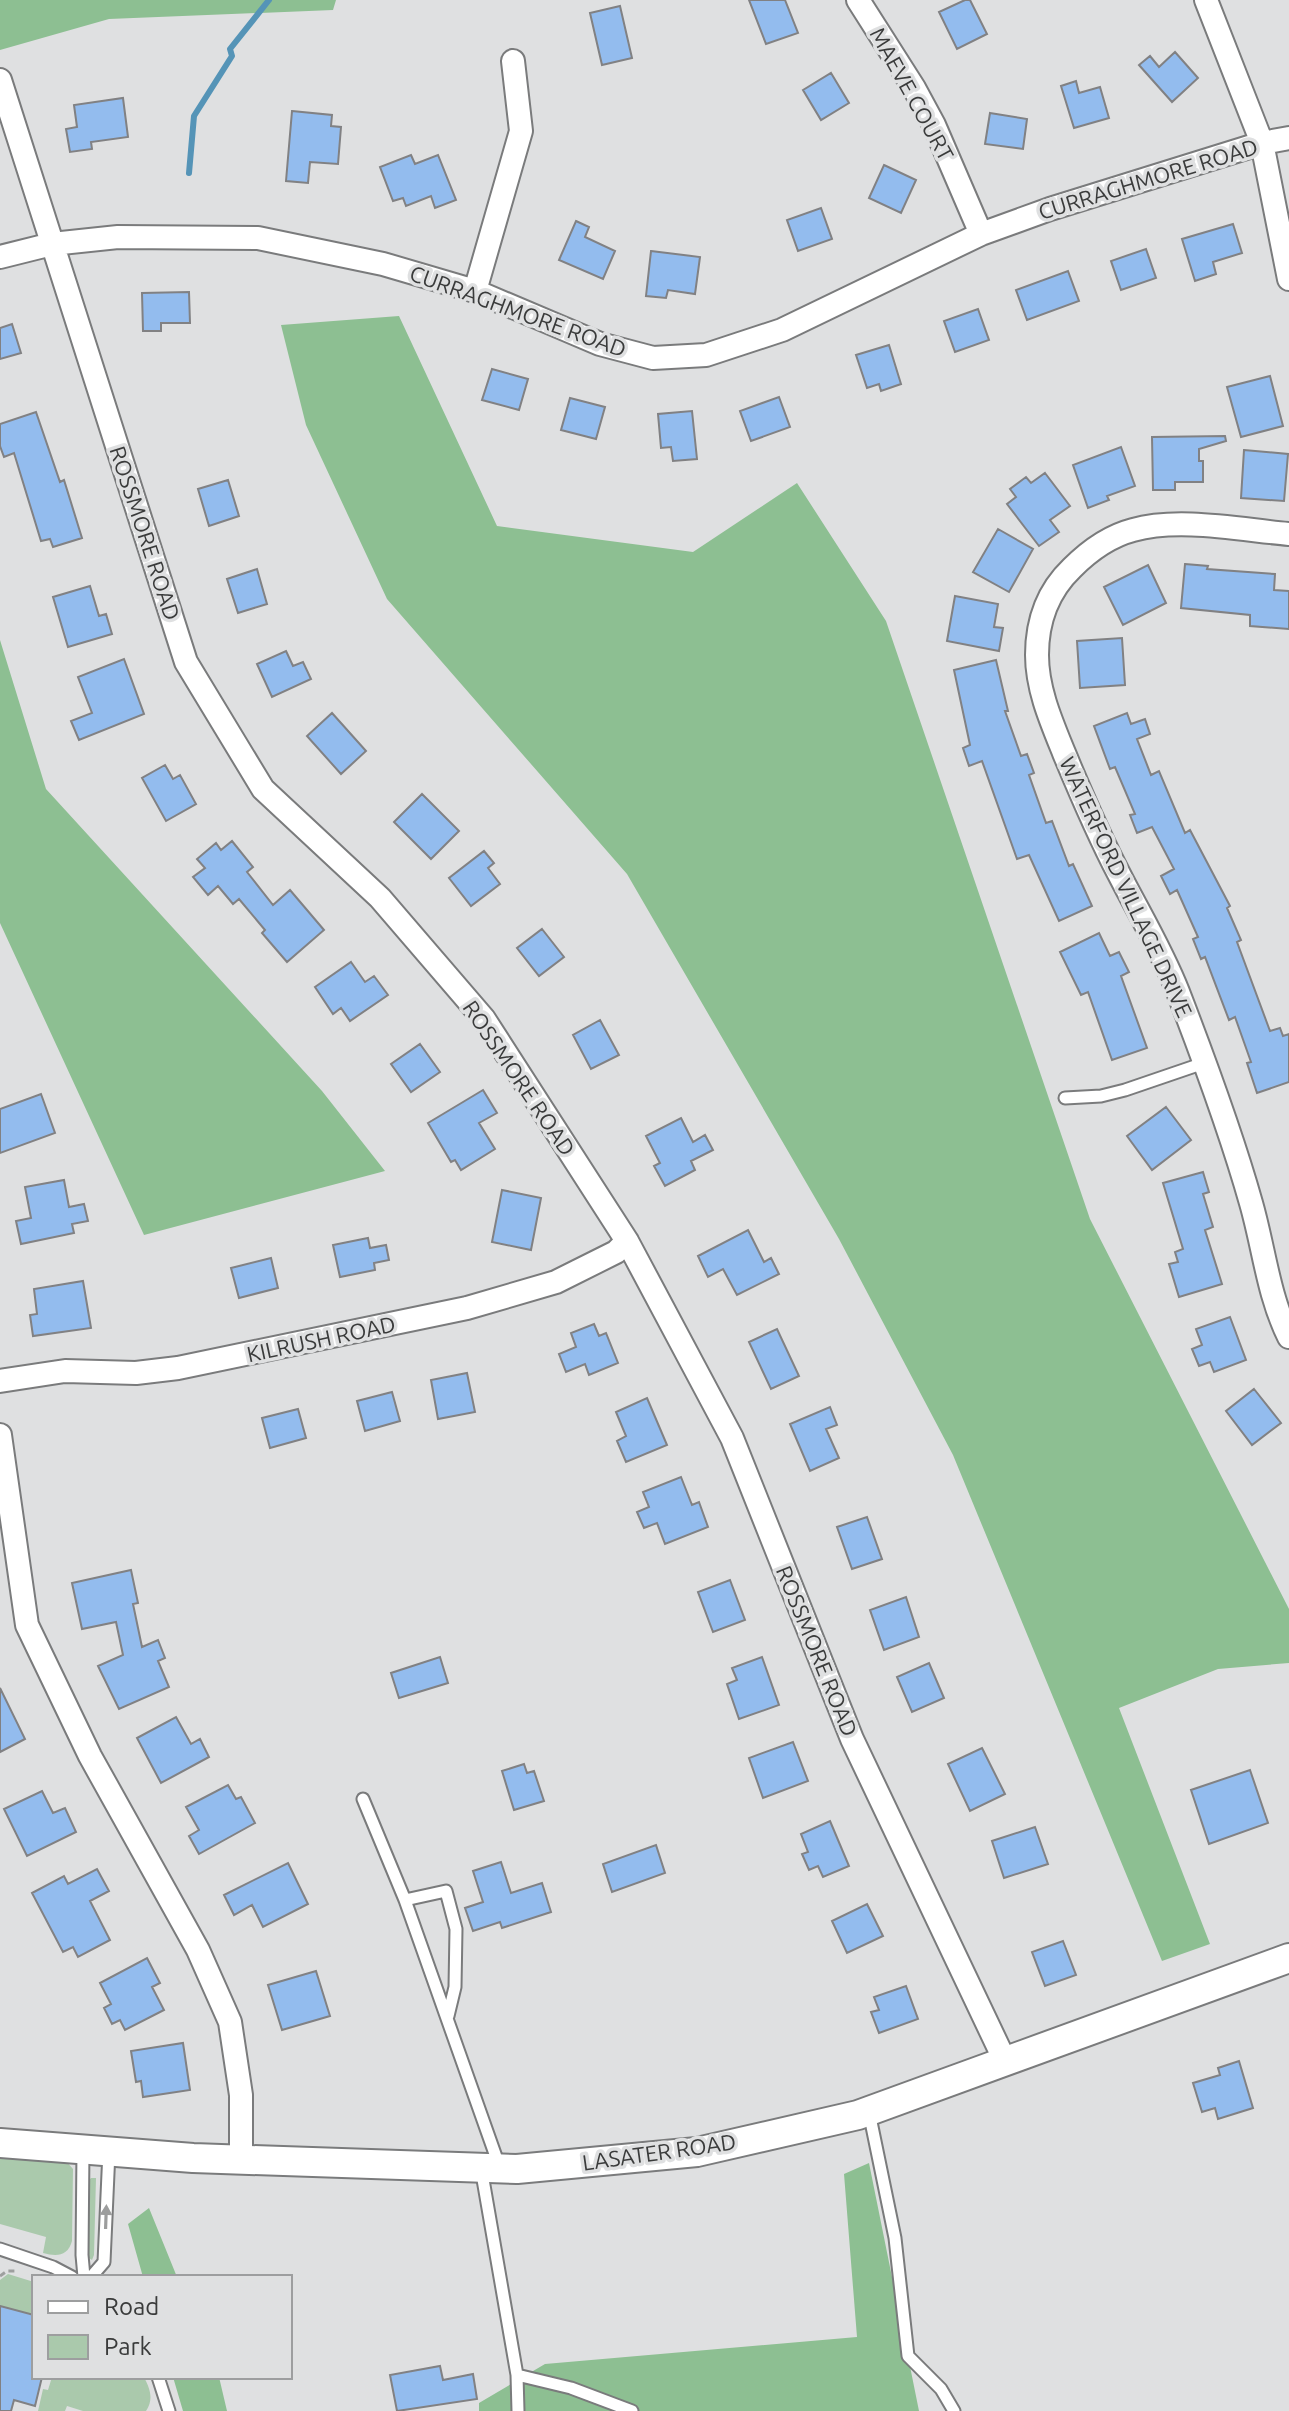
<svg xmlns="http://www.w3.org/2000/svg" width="1289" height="2411" font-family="Ubuntu,sans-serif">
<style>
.green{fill:#aac9ac}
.forest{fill:#8dbf92}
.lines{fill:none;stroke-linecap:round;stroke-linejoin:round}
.stream{stroke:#5594b7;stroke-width:6}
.building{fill:#93bcee;stroke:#818183;stroke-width:2}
.service-casing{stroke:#7a7b7c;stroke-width:15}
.minor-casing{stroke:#7a7b7c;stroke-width:26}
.tertiary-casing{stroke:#7a7b7c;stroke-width:32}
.path{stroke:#9e9f9f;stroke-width:3;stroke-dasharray:6 4;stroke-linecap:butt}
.service{stroke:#fff;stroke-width:11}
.minor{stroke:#fff;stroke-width:22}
.tertiary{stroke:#fff;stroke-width:28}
.oneway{fill:#9c9d9d}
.labels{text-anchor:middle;stroke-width:7;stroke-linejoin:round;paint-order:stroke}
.street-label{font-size:22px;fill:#3a3b3b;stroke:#dfe0e1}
</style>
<rect width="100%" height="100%" fill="#dfe0e1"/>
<path class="green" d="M0,2153L66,2161L73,2169L72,2241C68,2256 57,2257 43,2253L46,2237L0,2224Z
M91,2178H96L94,2255L92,2260L89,2258L88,2182Z
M8,2274L34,2282V2315L0,2306V2280Z
M52,2377H144C150,2389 154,2399 146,2411H83L67,2406L65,2411H38L43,2389L48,2390Z"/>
<path class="forest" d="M0,0H336L333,10L109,19L0,50Z
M399,316L497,526L693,552L797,483L886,621L1090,1219L1289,1609V1663L1218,1669L1119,1708L1210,1944L1162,1961L953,1455L839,1239L627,874L387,599L306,425L281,325Z
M0,640L46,789L322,1091L385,1171L144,1235L0,923Z
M869,2163L919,2411H479V2403L545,2364L857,2337L844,2174Z
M149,2208L177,2277H143L128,2224Z
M173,2377H219L227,2411H183Z"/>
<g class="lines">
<path class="stream" d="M189,173L194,116L232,56L230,49L269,0"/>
</g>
<path class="building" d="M749,0H785L798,33L766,44Z
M965,0H970L987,34L957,49L939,12Z
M620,6L632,58L602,65L590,13Z
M1175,52L1198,78L1172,102L1139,65L1150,56L1159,67Z
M831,73L849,103L821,120L803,90Z
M1076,81L1079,93L1100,87L1109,118L1074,128L1061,86Z
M123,98L128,137L91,142L92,149L70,152L66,129L77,127L74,105Z
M292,111L332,115L331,126L341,127L338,164L310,162L308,183L286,181Z
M990,113L1027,119L1023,149L985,144Z
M411,155L415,164L438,155L456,200L435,208L431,196L406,206L403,198L393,201L380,167Z
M884,165L916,180L901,213L869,198Z
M821,208L832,239L798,251L787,220Z
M576,221L589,227L585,237L615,251L603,279L559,260Z
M1233,224L1242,253L1213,262L1216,274L1195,281L1182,239Z
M1146,249L1156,278L1121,290L1111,261Z
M651,251L700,257L695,294L668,290L666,298L646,296Z
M1068,271L1079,301L1027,320L1016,290Z
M189,292L190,323H161V331H143L142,293Z
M978,309L989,340L955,352L944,321Z
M12,324L21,353L0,359V328Z
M889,345L901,384L881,391L879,384L867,388L856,355Z
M492,369L528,379L519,410L482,400Z
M1270,376L1283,426L1241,437L1227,387Z
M779,397L790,427L751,441L740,411Z
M570,398L605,407L596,439L561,430Z
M692,411L697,459L673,461L671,447L661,448L658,414Z
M36,412L60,482L64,480L82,538L53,547L50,539L41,541L14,453L4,457L0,446V424Z
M1225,436L1226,441L1199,449V461H1203V482H1175V490H1153L1152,437Z
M1121,447L1135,486L1107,496L1109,500L1088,508L1073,465Z
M1244,450L1288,454L1284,501L1241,498Z
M1045,473L1070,506L1050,520L1059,532L1039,546L1007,504L1016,497L1010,489L1026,477L1031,483Z
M228,480L239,516L209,526L198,489Z
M998,529L1033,549L1009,592L973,572Z
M1185,564L1208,566L1207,569L1275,574L1274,590L1289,591V629L1250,626V615L1181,608Z
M1148,565L1166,603L1123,625L1104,587Z
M257,569L267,604L238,613L227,579Z
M90,586L99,616L106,614L112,634L68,647L53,597Z
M955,596L998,604L994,627L1003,628L999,651L947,641Z
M1122,638L1125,685L1080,688L1077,641Z
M286,651L293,666L303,662L311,679L272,697L257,664Z
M124,659L144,714L79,740L71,721L92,713L78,677Z
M996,660L1008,711H1005L1021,756L1027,754L1034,773L1029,775L1046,823L1052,821L1069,866L1073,864L1092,906L1059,921L1029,855L1017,859L982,761L969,766L963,748L970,745L954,670Z
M332,713L366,751L341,774L307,736Z
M1127,713L1131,724L1145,719L1150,734L1137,739L1151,775L1159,771L1185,833L1190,830L1230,906L1227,908L1241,940L1237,942L1270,1031L1280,1028L1283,1036L1289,1034V1082L1257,1093L1247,1063L1251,1062L1235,1017L1229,1020L1205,957L1201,959L1193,939L1198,937L1177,890L1170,894L1161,876L1174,869L1152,827L1137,833L1130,815L1135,814L1115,767L1110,769L1094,726Z
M165,765L173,779L180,775L196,804L166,821L142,778Z
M422,794L459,831L431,859L394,822Z
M232,841L253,867L247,872L273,905L290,890L324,930L287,962L262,933L265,930L239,899L233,904L218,886L208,895L193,877L205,868L197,859L216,843L221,850Z
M484,851L494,863L488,868L500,884L471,906L449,878Z
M542,929L564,957L539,976L517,948Z
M1099,933L1110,956L1119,952L1129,972L1121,976L1147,1048L1112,1060L1088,992L1081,995L1060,952Z
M351,962L365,982L374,976L388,995L350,1021L341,1008L333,1014L315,987Z
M600,1020L619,1055L591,1069L573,1035Z
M420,1044L440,1072L411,1092L391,1064Z
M483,1090L497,1113L479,1123L495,1149L461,1170L455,1160L451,1162L428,1123Z
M41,1094L55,1133L0,1153V1109Z
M1166,1107L1191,1140L1152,1170L1127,1136Z
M681,1118L693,1142L705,1135L713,1150L691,1161L695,1170L665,1186L654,1166L660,1163L646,1136Z
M1203,1172L1209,1192L1203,1194L1213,1227L1205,1230L1222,1284L1179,1297L1169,1264L1178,1262L1175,1252L1183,1249L1163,1183Z
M64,1180L69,1207L84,1204L88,1221L72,1224L74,1233L21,1244L16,1221L31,1218L25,1187Z
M502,1190L541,1198L531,1250L492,1242Z
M748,1230L764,1262L771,1258L779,1274L737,1295L723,1269L708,1277L698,1256Z
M368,1238L370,1248L386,1245L389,1260L374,1263L375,1270L340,1277L333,1245Z
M271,1258L278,1288L239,1298L231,1268Z
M83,1281L91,1328L33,1336L30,1315L37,1314L34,1289Z
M1230,1317L1246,1360L1214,1372L1210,1362L1199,1366L1192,1349L1202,1345L1196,1329Z
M594,1324L599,1336L606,1333L618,1363L589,1375L585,1364L566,1372L559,1354L576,1347L571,1333Z
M777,1329L799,1376L771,1389L749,1342Z
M467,1373L475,1412L438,1419L431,1380Z
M1254,1389L1281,1423L1252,1445L1226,1411Z
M392,1392L400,1421L365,1431L357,1401Z
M647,1398L667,1445L626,1462L617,1441L626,1436L616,1412Z
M830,1407L837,1425L826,1429L839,1458L810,1471L790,1424Z
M298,1409L306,1438L270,1448L262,1418Z
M681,1477L692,1505L699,1502L708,1527L665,1544L657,1523L644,1528L637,1512L649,1507L643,1492Z
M867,1517L882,1559L852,1569L837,1527Z
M131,1570L138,1603L133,1604L142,1647L158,1640L165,1658L158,1661L169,1687L119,1709L98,1666L123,1655L116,1622L82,1629L72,1583Z
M730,1580L745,1620L713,1632L698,1592Z
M906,1597L919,1637L884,1650L870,1610Z
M440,1657L448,1683L399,1698L391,1673Z
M762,1657L779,1705L739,1719L727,1684L737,1680L732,1668Z
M929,1663L944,1698L912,1712L897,1677Z
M0,1688L25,1739L0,1752Z
M176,1717L191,1744L200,1739L209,1757L161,1783L137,1738Z
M793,1742L808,1781L763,1798L749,1758Z
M982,1748L1005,1794L970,1811L948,1764Z
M524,1764L527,1773L534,1771L544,1801L514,1810L502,1771Z
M1250,1770L1268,1823L1209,1844L1191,1790Z
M228,1785L236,1799L241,1797L255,1823L199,1854L189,1836L199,1830L186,1807Z
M42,1791L53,1813L65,1808L76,1832L27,1856L4,1809Z
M830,1821L849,1866L823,1877L818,1866L809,1870L802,1854L808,1852L801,1834Z
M1035,1827L1048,1864L1004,1878L992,1841Z
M656,1845L665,1873L612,1892L603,1864Z
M501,1862L511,1893L542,1883L551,1912L502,1928L500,1922L473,1931L465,1908L483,1902L473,1871Z
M288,1863L308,1904L263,1927L252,1905L234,1915L224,1895Z
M97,1869L109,1891L90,1901L110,1940L78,1957L73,1947L63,1952L32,1893L64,1876L68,1884Z
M867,1904L883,1936L847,1953L832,1921Z
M1063,1941L1076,1975L1045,1986L1032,1952Z
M147,1958L160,1983L152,1987L164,2010L125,2030L120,2020L112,2024L104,2008L111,2004L100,1983Z
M316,1971L330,2016L282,2030L268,1985Z
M906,1986L918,2019L879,2033L871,2012L879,2010L874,1997Z
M183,2043L190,2090L143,2097L141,2081L136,2082L131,2051Z
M1239,2061L1253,2108L1218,2119L1215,2108L1202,2112L1193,2083L1220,2075L1218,2068Z
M0,2306L34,2315V2377H42L35,2406L14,2400L11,2411H0Z
M440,2366L443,2380L473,2374L477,2399L397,2411L390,2375Z"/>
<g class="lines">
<g class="service-casing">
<path id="service" d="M1065,1098L1101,1096L1125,1090L1204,1063
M363,1799L405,1900L500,2168
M405,1900L446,1891L456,1929L455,1987L448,2016
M869,2112L895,2238L908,2356L941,2389L954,2411
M83,2150L82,2255L84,2277
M481,2168L517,2375L571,2388L632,2411
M0,2249L53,2267L72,2277
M91,2277L104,2262L109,2151
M517,2375L518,2411
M158,2377L169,2411"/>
</g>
<g class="minor-casing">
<path id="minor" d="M858,0L914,88L934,125L981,234
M1206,0L1262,143L1289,279
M0,80L186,662L263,789L380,898L484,1019L627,1241L732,1438L852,1739L1005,2061
M0,257L52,244L118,237L258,238L383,264L475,291L600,344L653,358L706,355L782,330L981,234L1050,209L1262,143L1289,138
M475,291L521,131L513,61
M1289,534C1242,530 1179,517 1133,530C1110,536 1089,551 1072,568C1048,591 1037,621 1037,655C1037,689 1051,721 1064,753C1081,794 1098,834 1119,874C1139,913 1162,951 1178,992C1205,1062 1231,1132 1251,1203C1264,1248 1268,1295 1289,1337
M0,1381L65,1371L136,1373L178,1368L467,1308L556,1282L616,1252L627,1241
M0,1435L27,1625L90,1756L198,1950L230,2022L241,2095V2160"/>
</g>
<g class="tertiary-casing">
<path id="tertiary" d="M0,2143L193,2158L517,2169L697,2152L858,2115L1289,1958"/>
</g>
<path class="path" d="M0,2276L7,2271H15"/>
<use href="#service" class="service"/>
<use href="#minor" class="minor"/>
<use href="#tertiary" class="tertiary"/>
</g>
<defs><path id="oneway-solid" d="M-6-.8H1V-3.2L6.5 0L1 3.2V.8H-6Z" transform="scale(2)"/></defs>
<use class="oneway" href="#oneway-solid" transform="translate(106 2217) rotate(-88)"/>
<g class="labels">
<g class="street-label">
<text transform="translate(912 94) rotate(61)" y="8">MAEVE COURT</text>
<text transform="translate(1148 179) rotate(-17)" y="8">CURRAGHMORE ROAD</text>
<text transform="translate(518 311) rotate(20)" y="8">CURRAGHMORE ROAD</text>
<text transform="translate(145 533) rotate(72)" y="8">ROSSMORE ROAD</text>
<text transform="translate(1126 887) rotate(65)" y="8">WATERFORD VILLAGE DRIVE</text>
<text transform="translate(519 1078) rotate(56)" y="8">ROSSMORE ROAD</text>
<text transform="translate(321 1339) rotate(-12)" y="8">KILRUSH ROAD</text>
<text transform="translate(817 1651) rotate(68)" y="8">ROSSMORE ROAD</text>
<text transform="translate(659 2152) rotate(-8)" y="8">LASATER ROAD</text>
</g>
</g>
<rect x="32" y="2275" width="260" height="104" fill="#dfe0e1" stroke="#9d9e9f" stroke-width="2"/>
<rect x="48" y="2301" width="40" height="12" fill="#ffffff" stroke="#9d9e9f" stroke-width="2"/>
<text x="104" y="2315" font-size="24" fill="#3a3b3b">Road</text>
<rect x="48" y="2335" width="40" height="24" fill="#aac9ac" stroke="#9d9e9f" stroke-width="2"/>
<text x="104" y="2355" font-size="24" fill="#3a3b3b">Park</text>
</svg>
